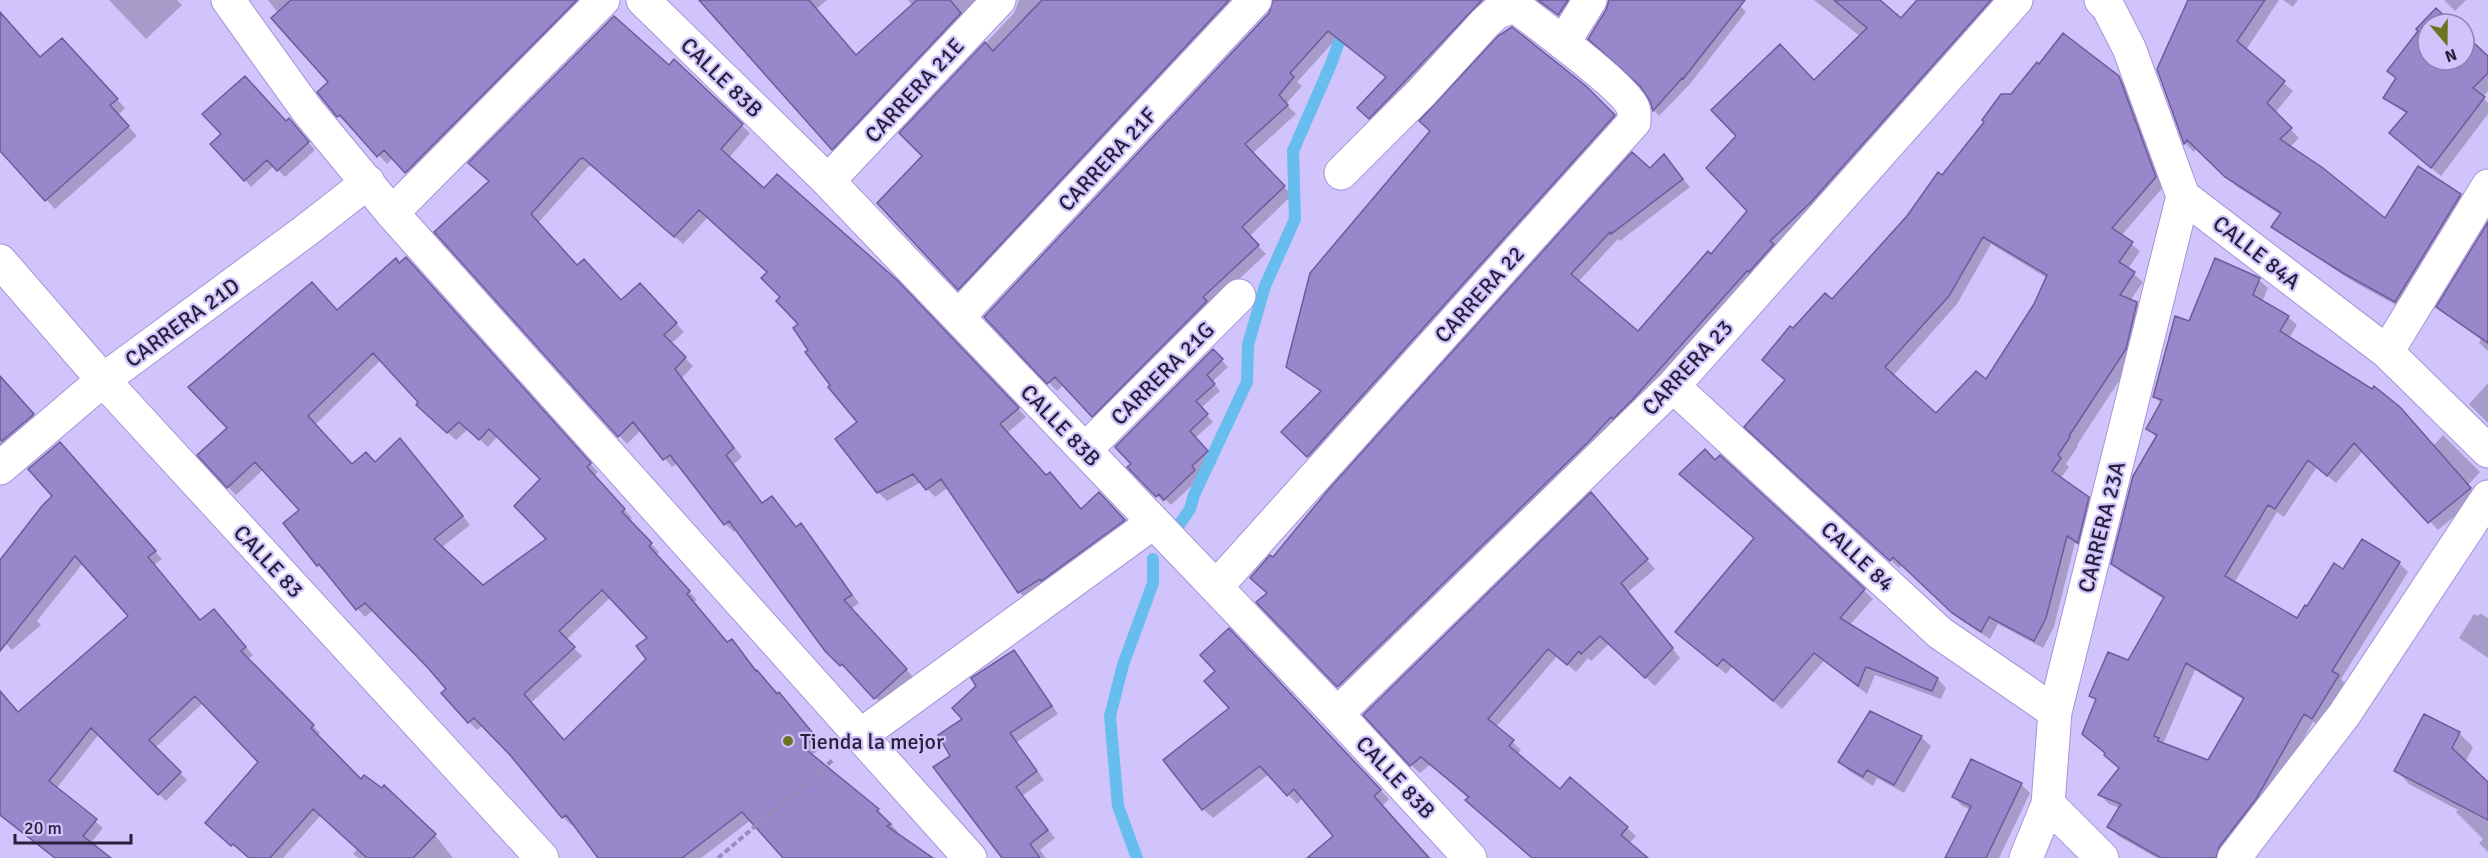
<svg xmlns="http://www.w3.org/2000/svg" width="2488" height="858" font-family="Signika,sans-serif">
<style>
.shadow{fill:#0003;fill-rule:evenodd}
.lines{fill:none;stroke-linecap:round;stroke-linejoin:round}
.stream{stroke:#67bdee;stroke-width:12}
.building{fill:#9887ca;stroke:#6d5b9b;stroke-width:1.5;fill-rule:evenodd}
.street-casing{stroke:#a594d7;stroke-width:35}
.secondary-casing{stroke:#a594d7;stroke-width:35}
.path{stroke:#978cba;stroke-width:4;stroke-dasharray:6 3;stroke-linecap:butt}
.street{stroke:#fff;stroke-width:33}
.secondary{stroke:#fff;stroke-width:33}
.poi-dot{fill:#6b741e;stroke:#d1c4fc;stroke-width:2}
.labels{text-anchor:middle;stroke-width:4.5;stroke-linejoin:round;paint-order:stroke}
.street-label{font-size:22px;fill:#28213c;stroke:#d1c4fc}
.poi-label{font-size:22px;fill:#28213c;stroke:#d1c4fc;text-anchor:start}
</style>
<rect width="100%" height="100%" fill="#d1c4fc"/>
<path class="shadow" d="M109,0H177L182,5L146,39Z
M268,0H595L414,180L393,158L387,164L349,123L347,124L338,116L319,92L331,82Z
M701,0H827L816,9L856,57L913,6L908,0H989L841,157Z
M1019,0H1245L967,297L959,289L925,156L901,133L1014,13Z
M1275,0H1508L1378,126L1359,108L1387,78L1337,38L1297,82L1302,86L1286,104L1296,114L1252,154L1292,195L1249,237L1266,254L1210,306L1101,424L1064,385L1057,391L986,317L1270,14Z
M1535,0H1581L1567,22Z
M1643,0H1735L1746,12L1690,84L1659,116L1654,110L1652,100Z
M1814,0H1873L1902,20L1919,0H2005L1642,406L1346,694L1259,603L1269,593L1273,559L1664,156L1690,187L1620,241L1618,239L1578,282L1638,333L1711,256L1749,211L1814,82L1861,37Z
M2190,0H2279L2246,50L2293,91L2275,113L2299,138L2290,147L2386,220L2460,195L2469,204L2405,310L2354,282L2282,235L2273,226L2281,215L2236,186L2197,147L2194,152L2185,143L2158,69Z
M2283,0H2298L2293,7Z
M2444,0H2466L2455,11Z
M2436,10L2451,24H2428V60H2464V36L2488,58V91L2482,97L2488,103V114L2441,176L2400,142L2407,114L2385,98L2397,79L2389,71Z
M0,25L41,58L70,48L125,108L118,115L137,136L55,209L0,151Z
M674,61L750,133L729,158L765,190L896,281L1026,417L1007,433L1046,477L1082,510L1099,494L1132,528L1027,600L1019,592L949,487L935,497L921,482L887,501L878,492L837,439L859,422L810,350L801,324L782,297L769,272L708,217L683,244L592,166L588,167L538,223L577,267L621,302L648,293L684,332L671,344L693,366L682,378L742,457L734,464L763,504L779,506L797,528L801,525L809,533L859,603L851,609L914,678L883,706L851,671L849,673L827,650L737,529L734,532L725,524L678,463L672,467L641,430L627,444L436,232L669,67Z
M2118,77L2127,86L2164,186L2121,236L2140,251L2128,269L2143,282L2130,301L2137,303L2145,312L2134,358L2077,445L2078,446L2066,464L2069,467L2060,479L2097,506L2086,550L2075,543L2054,627L2043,648L1998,624L1990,639L1962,621L1902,565L1899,568L1755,435L1787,381L1793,331L1832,301L1942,177ZM1991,244L2047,278L2036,304L1986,381L1936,415L1893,376L1957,304Z
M1585,87L1621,122L1315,463L1283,432L1322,392L1288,366L1432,131Z
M289,120L315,150L285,177L274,166L251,187L245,180L223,134L286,123Z
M2488,225V351L2479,343L2481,339L2438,307Z
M400,264L414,267L598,472L594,476L632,518L629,521L659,552L656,555L697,600L693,603L728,643L732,640L740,649L757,671L787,702L823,746L811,756L878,810L898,832L896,834L924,858H785L751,820L701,858H600L574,823L571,825L563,817L511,754L483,725L477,730L469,722L448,689L374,610L365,617L318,565L301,510L264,469L236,495L228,487L229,429L337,312ZM381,360L420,402L426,413L456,440L468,429L488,447L498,436L542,479L548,539L483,587L441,548L470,525L408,448L375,464L352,466L315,425ZM611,597L649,638L648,660L564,741L531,703L582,656L566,640Z
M2259,280L2268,288L2262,302L2288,317L2297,325L2289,339L2398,408L2434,445L2443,435L2480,472L2468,485L2478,497L2438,530L2363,451L2336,483L2317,467L2284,517L2277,512L2234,583L2297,620L2344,571L2399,563L2408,572L2341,679L2346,685L2321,726L2313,722L2264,808L2223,858H2168L2161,852L2157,858L2118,836L2109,827L2120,808L2109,804L2100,795L2121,769L2097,701L2091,695L2128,662L2165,600L2121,572L2113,564L2157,438L2148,429L2162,404L2154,397L2190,323ZM2195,670L2244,700L2209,762L2163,744Z
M1213,351L1228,367L1212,382L1220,391L1201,408L1213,422L1195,438L1214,459L1198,474L1201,477L1171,505L1166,500L1163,502L1129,467Z
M0,377L43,425L0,452Z
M2488,383V423L2469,404Z
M67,451L162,559L154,565L201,621L221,618L253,655L247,660L320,733L317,736L361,781L435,835L453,858H358L353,854L358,848L321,815L283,858H249L214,830L260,762L203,703L155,748L187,780L166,801L99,734L56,789L103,828L90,844L109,858H55L0,812V692L18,713L130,616L83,563L37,621L41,625L12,650L0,637V563L55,497Z
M1720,457L1873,599L1849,626L1938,679L1946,688L1941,699L1875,675L1867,694L1824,661L1782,709L1733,666L1726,674L1686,640L1755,539L1715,462Z
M1599,503L1655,569L1628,592L1680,658L1655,686L1609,644L1591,661L1588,658L1576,672L1557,656L1496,727L1521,750L1517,755L1560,791L1627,828L1636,836L1629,844L1645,858H1532L1431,764L1420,773L1411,765Z
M2480,613L2488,618V658L2459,638L2474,614L2478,616Z
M1238,639L1389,799L1382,806L1431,858H1334L1335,836L1303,798L1297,804L1269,774L1213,818L1203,809L1165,761L1232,708L1217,671Z
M1014,652L1022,660L1058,714L1017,742L1044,780L1022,796L1055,838L1040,850L1046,858H1004L952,756L964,719Z
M2459,733L2473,747L2465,763L2488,784V852L2479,843L2483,839L2456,812L2458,810L2409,784L2396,770Z
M1921,737L1931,746L1904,793L1877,778L1873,786L1849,771L1840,762Z
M2021,784L2030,793L1999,858H1947L1971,810L1962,806L1954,797Z"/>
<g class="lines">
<path class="stream" d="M1179,525L1190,509L1194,495L1247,382L1248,345L1265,286L1295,219L1293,151L1331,64L1354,0
M1137,858L1118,806L1110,716L1123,665L1153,583V559"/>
</g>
<path class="building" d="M291,0H577L405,173L384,150L377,157L340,115L337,117L317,92L328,82L271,18Z
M699,0H809L856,55L917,0H950L961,13L832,150Z
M1042,0H1229L958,290L877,203L922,156L899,133L985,42L993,51Z
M1273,0H1482L1369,119L1357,108L1386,77L1328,31L1290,73L1294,77L1279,95L1288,105L1245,144L1285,186L1242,227L1259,245L1203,297L1207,301L1092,417L1055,377L1047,384L984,317L1269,13Z
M1538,0H1568L1558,15Z
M1609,0H1745L1683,79L1682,78L1653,111L1650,101L1640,86L1588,39L1606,10Z
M1834,0H1880L1901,18L1917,0H1991L1811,202L1770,241L1774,244L1749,272L1747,271L1634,398L1613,419L1611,417L1588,442L1337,687L1256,602L1267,593L1250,578L1270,555L1273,557L1329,489L1632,152L1650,168L1664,154L1683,179L1611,234L1610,232L1571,274L1638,331L1708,251L1711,254L1747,211L1706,168L1736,136L1711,110L1780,44L1814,80L1867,28Z
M2188,0H2265L2237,41L2285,81L2267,103L2292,128L2280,139L2323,168L2385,218L2418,166L2461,194L2395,302L2343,273L2271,227L2281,213L2225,177L2187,140L2184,144L2157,69Z
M2436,8L2453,24H2428V60H2464V34L2488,56V73L2473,88L2485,97L2431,168L2389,133L2407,112L2383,98L2396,78L2387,71L2418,31L2416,29Z
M0,12L40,57L62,38L118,99L110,105L129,126L45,201L0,151Z
M614,16L669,65L674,59L743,124L721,149L764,188L777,174L897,280L1019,408L1000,424L1046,475L1050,472L1081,509L1099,492L1125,520L1041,581L1040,579L1018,593L941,479L926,490L913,474L877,493L835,439L857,422L828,387L830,385L805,352L808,350L793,328L798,324L776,301L780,297L761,278L767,272L699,210L674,237L583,158L580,159L531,214L577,265L584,259L621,300L640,283L677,323L664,335L686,357L675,369L734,448L726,455L762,503L772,496L796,527L801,523L852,595L844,600L907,669L874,699L842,664L840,666L825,651L729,521L724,525L670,455L663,460L633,422L618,437L434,232L489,181L468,163Z
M1512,27L1586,86L1615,115L1307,457L1281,432L1321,391L1286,367L1310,273L1430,131L1419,121L1498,36Z
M2063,33L2119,76L2156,177L2112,228L2133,242L2119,262L2135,272L2120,295L2137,302L2126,349L2069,436L2070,437L2058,455L2061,458L2052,471L2089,497L2078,543L2067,536L2046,618L2034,641L1989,617L1981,632L1952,613L1893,557L1890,561L1744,427L1785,380L1762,360L1790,326L1793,328L1825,293L1832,299L1907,216L1938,172L1942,175L1984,122L1982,120L2001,94H2011L2037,62L2039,64ZM1983,237L2047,275L2034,304L1986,379L1976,371L1936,413L1885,367L1949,296Z
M245,76L286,121L289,118L309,142L277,171L267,160L244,181L210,144L221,134L202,114Z
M2488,222V343L2436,307Z
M406,257L591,463L587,467L625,509L622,512L652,543L649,546L690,591L687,594L727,642L732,639L756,671L757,670L777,694L779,692L816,737L803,747L879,809L877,811L891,824L887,826L933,858H783L742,812L682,858H598L566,815L562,818L510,755L474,718L468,723L441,693L446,689L428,668L365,603L356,610L319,564L317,566L283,523L299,510L255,462L227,488L197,455L227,428L188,387L312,282L337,310L396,258L399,263ZM373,353L418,402L416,405L447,433L459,422L479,440L489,429L540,479L514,506L546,539L483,585L434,539L463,516L400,438L375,462L366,452L352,464L308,416ZM602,590L647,638L636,646L646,659L564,740L524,694L575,647L559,631Z
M2215,258L2260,278L2253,295L2289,316L2280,331L2372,389L2374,386L2400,407L2471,488L2428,523L2354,443L2327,476L2308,460L2275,509L2268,505L2225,576L2297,618L2305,605L2307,606L2334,563L2343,569L2362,539L2400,562L2332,671L2339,675L2312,719L2304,714L2256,799L2219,847L2216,858H2161L2107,827L2121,804L2098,795L2119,768L2104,755L2105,753L2082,734L2096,699L2089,696L2108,652L2128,660L2164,597L2111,564L2133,476L2157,435L2146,429L2162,400L2153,397L2175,316L2189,321ZM2186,663L2244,698L2208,760L2158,741L2159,738L2154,736Z
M1213,349L1223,359L1207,375L1215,384L1196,401L1208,414L1190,431L1208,451L1192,466L1195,470L1164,500L1159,494L1156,497L1127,467L1131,464L1115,447Z
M0,376L34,414L2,441L0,439Z
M60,442L156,551L148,557L200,620L214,609L246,647L241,651L314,725L311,728L361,779L364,775L382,788L384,785L436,834L413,858H367L313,809L270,858H249L233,844L231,846L205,823L258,762L195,696L149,740L181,772L158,795L91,728L49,781L97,819L83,836L111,858H55L0,815V691L18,712L128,616L75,556L0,651V560L42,506L52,496L28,469Z
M1705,449L1715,460L1720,455L1865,589L1840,618L1938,678L1932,691L1866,667L1858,686L1814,653L1773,701L1723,659L1717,666L1675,632L1754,538L1679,474Z
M1591,492L1648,559L1621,583L1673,648L1645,678L1600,636L1581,654L1579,651L1567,665L1548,649L1488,719L1514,740L1509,746L1560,789L1570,777L1628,827L1621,835L1648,858H1532L1465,800L1469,797L1421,757L1410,766L1363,715Z
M1229,628L1381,790L1374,796L1429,858H1307L1333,836L1294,789L1287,796L1260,766L1202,810L1163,760L1229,708L1204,681L1215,671L1200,655Z
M1014,650L1052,706L1010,733L1037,771L1016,787L1048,830L1030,844L1040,858H1002L933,767L950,756L938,735L962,719L952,708L976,686L971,678Z
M1870,711L1922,736L1894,785L1867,770L1863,777L1838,762Z
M2424,714L2460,732L2452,748L2488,782V820L2394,771Z
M1971,759L2022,783L1986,858H1945L1971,806L1952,797Z"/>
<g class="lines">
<g class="street-casing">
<path id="street" d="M228,0L307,110L392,213L970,858
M643,0L828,181L1337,714L1470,858
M2101,0L2108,7L2129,48L2183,196L2387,352L2488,451
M1563,43L1590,0
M828,181L999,0
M392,213L603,0
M958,317L1255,0
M2387,352L2488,186
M1673,386L1940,633L2055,712
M1085,450L1239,296
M0,468L103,380L304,232L368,182
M1216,587L1634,122C1634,118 1635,112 1633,108C1626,88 1537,23 1515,6L1497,12L1485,23L1421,93L1341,173
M1337,714L1673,386L2016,0
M861,735L1154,522
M2048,804L2102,858
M2026,858L2048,804L2055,712L2183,196
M2234,858L2344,715L2488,497"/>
</g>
<g class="secondary-casing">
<path id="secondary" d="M0,261L103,380L542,858"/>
</g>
<path class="path" d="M718,858L834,759"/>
<use href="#street" class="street"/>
<use href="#secondary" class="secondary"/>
</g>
<circle class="poi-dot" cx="788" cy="741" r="6"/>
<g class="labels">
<g class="street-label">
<text transform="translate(722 77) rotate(44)" y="8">CALLE 83B</text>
<text transform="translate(914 90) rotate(-47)" y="8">CARRERA 21E</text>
<text transform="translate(1107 159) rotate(-47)" y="8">CARRERA 21F</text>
<text transform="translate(2257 252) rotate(38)" y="8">CALLE 84A</text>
<text transform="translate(1479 294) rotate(-48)" y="8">CARRERA 22</text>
<text transform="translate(182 322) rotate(-36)" y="8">CARRERA 21D</text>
<text transform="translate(1687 367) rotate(-47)" y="8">CARRERA 23</text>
<text transform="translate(1162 373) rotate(-45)" y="8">CARRERA 21G</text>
<text transform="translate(1061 425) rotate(46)" y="8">CALLE 83B</text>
<text transform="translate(2101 527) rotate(-76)" y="8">CARRERA 23A</text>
<text transform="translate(1858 556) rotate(43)" y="8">CALLE 84</text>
<text transform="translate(269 561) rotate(47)" y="8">CALLE 83</text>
<text transform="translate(1396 777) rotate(47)" y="8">CALLE 83B</text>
</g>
<g class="poi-label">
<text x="800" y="749">Tienda la mejor</text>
</g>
</g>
<g transform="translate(2446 42) rotate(160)"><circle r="28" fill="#d1c4fc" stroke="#8d83af" stroke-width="1.5"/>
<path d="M0-4.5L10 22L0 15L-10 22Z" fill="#6b741e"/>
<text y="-9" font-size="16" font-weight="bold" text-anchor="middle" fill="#28213c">N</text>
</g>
<path d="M15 834v9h116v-9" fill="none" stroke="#28213c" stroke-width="3"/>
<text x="24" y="834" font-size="18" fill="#28213c" stroke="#d1c4fc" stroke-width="4.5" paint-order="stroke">20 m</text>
</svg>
